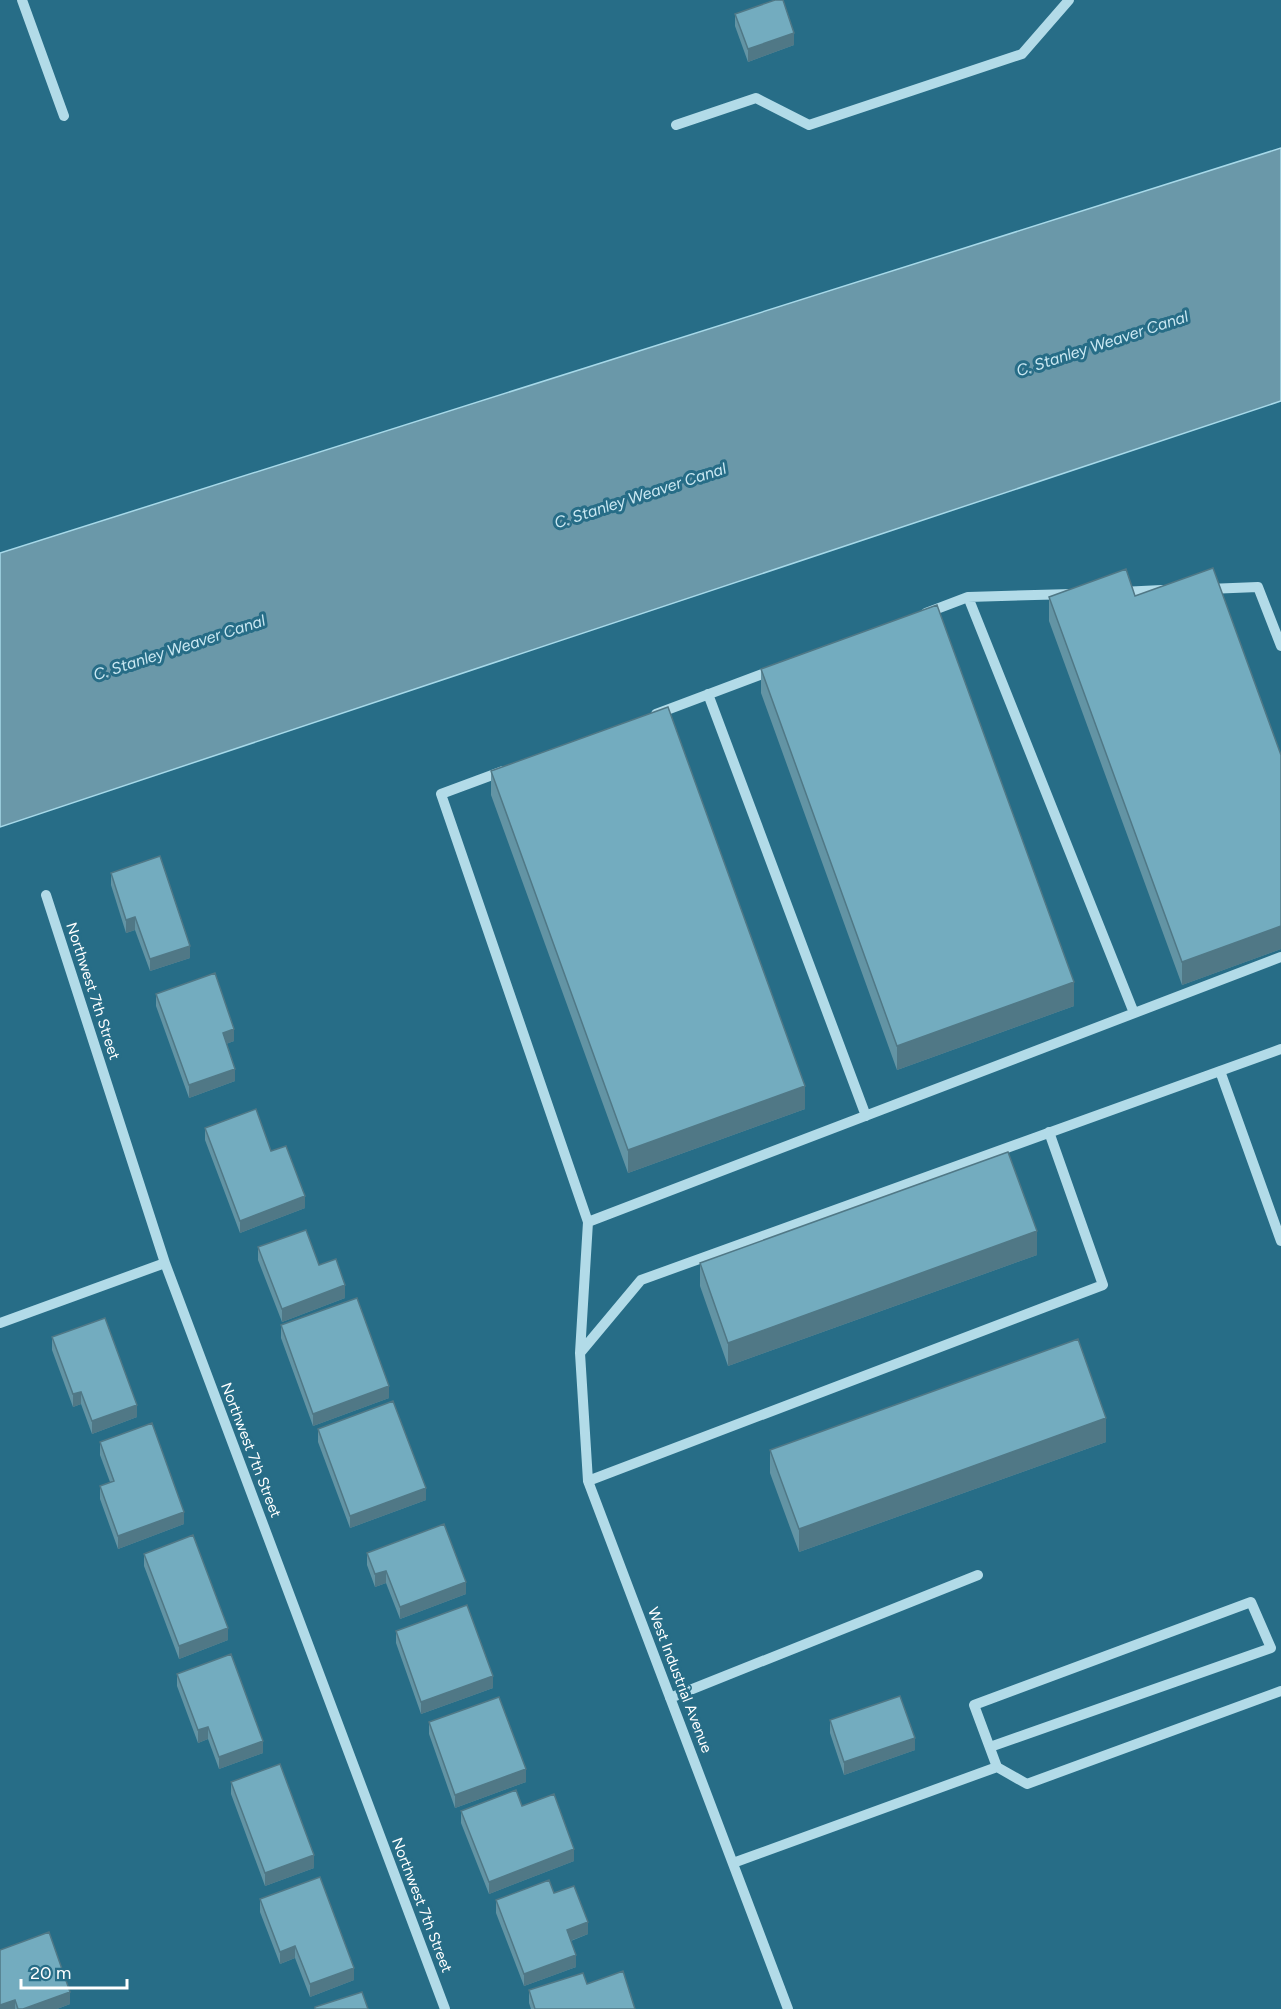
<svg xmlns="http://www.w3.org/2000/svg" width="1281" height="2009" font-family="Figtree,sans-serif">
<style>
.water{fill:#6a98a9;stroke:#a7d9e9;stroke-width:1.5}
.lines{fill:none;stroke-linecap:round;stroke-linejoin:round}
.minor{stroke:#b2dbe8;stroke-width:10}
.wall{fill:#6394a4}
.shaded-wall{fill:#507886}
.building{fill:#73acbf;stroke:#507886;stroke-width:1.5}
.labels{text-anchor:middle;stroke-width:6;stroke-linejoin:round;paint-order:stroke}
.street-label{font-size:15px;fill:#fff;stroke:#276d87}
.water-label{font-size:16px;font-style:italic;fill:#cbe9f3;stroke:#276d87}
</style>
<rect width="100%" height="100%" fill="#276d87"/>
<path class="water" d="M1281,148V401L0,827V553Z"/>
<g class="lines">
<path class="minor" d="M22,0L64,116
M676,125L756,98L809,125L1022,54L1069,0
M1208,589L1258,587L1281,646
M1121,592L1162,590
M968,597L1134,1013
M926,613L968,597L1072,594
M708,694L866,1116
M656,714L773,670
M503,771L441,794L588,1222L580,1353L588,1481L788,2009
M46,895L165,1263L445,2009
M1220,1071L1281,1241
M588,1222L1281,957
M0,1323L165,1263
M580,1353L641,1280L1281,1049
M588,1481L1103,1285L1049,1132
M670,1698L978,1575
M990,1747L1271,1648L1251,1602L974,1705L997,1767L1027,1784L1281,1691
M733,1863L997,1767"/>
</g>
<path class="wall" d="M735,14L794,45L748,62L735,26Z
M1135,596L1281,755V949L1182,985L1049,621V597Z
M761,669L1074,1006L897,1070L761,693Z
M491,771L805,1109L628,1173L491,795Z
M111,873L190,958L150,971L135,930L126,933L111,885Z
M156,994L234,1041L226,1044L235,1081L189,1098L156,1006Z
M205,1128L271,1151L305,1208L240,1233L205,1140Z
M258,1247L319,1265L345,1298L282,1322L258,1260Z
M1037,1255L728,1366L700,1286V1263Z
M281,1325L389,1398L313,1426L281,1338Z
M52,1337L137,1417L92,1434L81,1404L73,1407L52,1350Z
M318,1429L426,1500L350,1528L318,1442Z
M100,1442L184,1524L118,1549L100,1499V1486L110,1482L100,1455Z
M1106,1442L799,1552L770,1473V1450Z
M367,1553L466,1594L400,1619L386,1583L375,1587L367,1565Z
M144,1554L228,1640L179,1659L144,1566Z
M396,1631L493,1688L421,1714L396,1643Z
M177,1674L263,1753L219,1769L208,1739L198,1743L177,1686Z
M830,1720L915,1750L844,1775L830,1733Z
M429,1722L526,1782L455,1808L429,1734Z
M231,1782L314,1868L265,1886L231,1794Z
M522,1806L574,1861L489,1894L461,1823V1811Z
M554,1893L588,1934L571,1941L576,1967L524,1986L496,1913V1900Z
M260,1899L354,1980L310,1997L295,1958L280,1964L260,1912Z
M0,1950L70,2004L57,2009H0Z
M587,1984L635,2009H531L529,2003V1990Z"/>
<path class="shaded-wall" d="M794,33V45L748,62V49Z
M135,917V930L126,933V920Z
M1281,926V949L1182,985V962Z
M190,946V958L150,971V959Z
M1074,982V1006L897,1070V1046Z
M234,1029V1041L223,1045V1033Z
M235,1069V1081L189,1098V1085Z
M805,1086V1109L628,1173V1150Z
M305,1196V1208L240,1233V1221Z
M1037,1231V1255L728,1366V1343Z
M345,1285V1298L282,1322V1309Z
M389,1386V1398L313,1426V1414Z
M81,1392V1404L73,1407V1394Z
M137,1405V1417L92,1434V1421Z
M1106,1418V1442L799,1552V1529Z
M426,1488V1500L350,1528V1516Z
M184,1512V1524L118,1549V1536Z
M386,1571V1583L375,1587V1574Z
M466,1582V1594L400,1619V1607Z
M228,1628V1640L179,1659V1646Z
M493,1676V1688L421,1714V1702Z
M208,1727V1739L198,1743V1730Z
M915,1738V1750L844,1775V1762Z
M263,1741V1753L219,1769V1757Z
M526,1769V1782L455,1808V1795Z
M574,1849V1861L489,1894V1882Z
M314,1855V1868L265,1886V1873Z
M588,1922V1934L567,1942V1930Z
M295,1946V1958L280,1964V1952Z
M576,1955V1967L524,1986V1974Z
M354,1968V1980L310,1997V1984Z
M70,1992V2004L57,2009H23Z
M15,2000V2009H0V2005Z"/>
<path class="building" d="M775,0H783L794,33L748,49L735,14Z
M1213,568L1281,755V926L1182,962L1049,597L1126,569L1135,596Z
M937,605L1074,982L897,1046L761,669Z
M668,707L805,1086L628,1150L491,771Z
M160,856L190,946L150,959L135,917L126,920L111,873Z
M215,973L234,1029L223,1033L235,1069L189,1085L156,994Z
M256,1109L271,1151L286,1146L305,1196L240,1221L205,1128Z
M1008,1152L1037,1231L728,1343L700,1263Z
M306,1230L319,1265L336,1259L345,1285L282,1309L258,1247Z
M357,1298L389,1386L313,1414L281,1325Z
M105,1318L137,1405L92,1421L81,1392L73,1394L52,1337Z
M1078,1339L1106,1418L799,1529L770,1450Z
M393,1401L426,1488L350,1516L318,1429Z
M152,1423L184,1512L118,1536L100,1486L114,1481L100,1442Z
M444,1524L466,1582L400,1607L386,1571L375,1574L367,1553Z
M193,1535L228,1628L179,1646L144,1554Z
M467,1605L493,1676L421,1702L396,1631Z
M231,1654L263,1741L219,1757L208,1727L198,1730L177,1674Z
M900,1696L915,1738L844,1762L830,1720Z
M499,1697L526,1769L455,1795L429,1722Z
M280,1764L314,1855L265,1873L231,1782Z
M516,1790L522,1806L554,1794L574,1849L489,1882L461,1811Z
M320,1877L354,1968L310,1984L295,1946L280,1952L260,1899Z
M549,1880L554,1893L574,1886L588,1922L567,1930L576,1955L524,1974L496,1900Z
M49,1932L70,1992L23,2009H18L15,2000L0,2005V1950Z
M623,1971L635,2009H535L529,1990L583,1973L587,1984Z
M362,1992L368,2009H315V2007Z"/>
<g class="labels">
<g class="street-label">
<text transform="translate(93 991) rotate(72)" y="5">Northwest 7th Street</text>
<text transform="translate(251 1450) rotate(69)" y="5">Northwest 7th Street</text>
<text transform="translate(680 1680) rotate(69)" y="5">West Industrial Avenue</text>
<text transform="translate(422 1905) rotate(69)" y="5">Northwest 7th Street</text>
</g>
<g class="water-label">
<text transform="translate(1102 343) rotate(-18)" y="6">C. Stanley Weaver Canal</text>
<text transform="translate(640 495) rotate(-18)" y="6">C. Stanley Weaver Canal</text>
<text transform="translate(179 647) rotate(-18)" y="6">C. Stanley Weaver Canal</text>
</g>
</g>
<path d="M21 1979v9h106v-9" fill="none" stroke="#ffffff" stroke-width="3"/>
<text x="30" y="1979" font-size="18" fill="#ffffff" stroke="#276d87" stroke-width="4.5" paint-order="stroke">20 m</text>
</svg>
